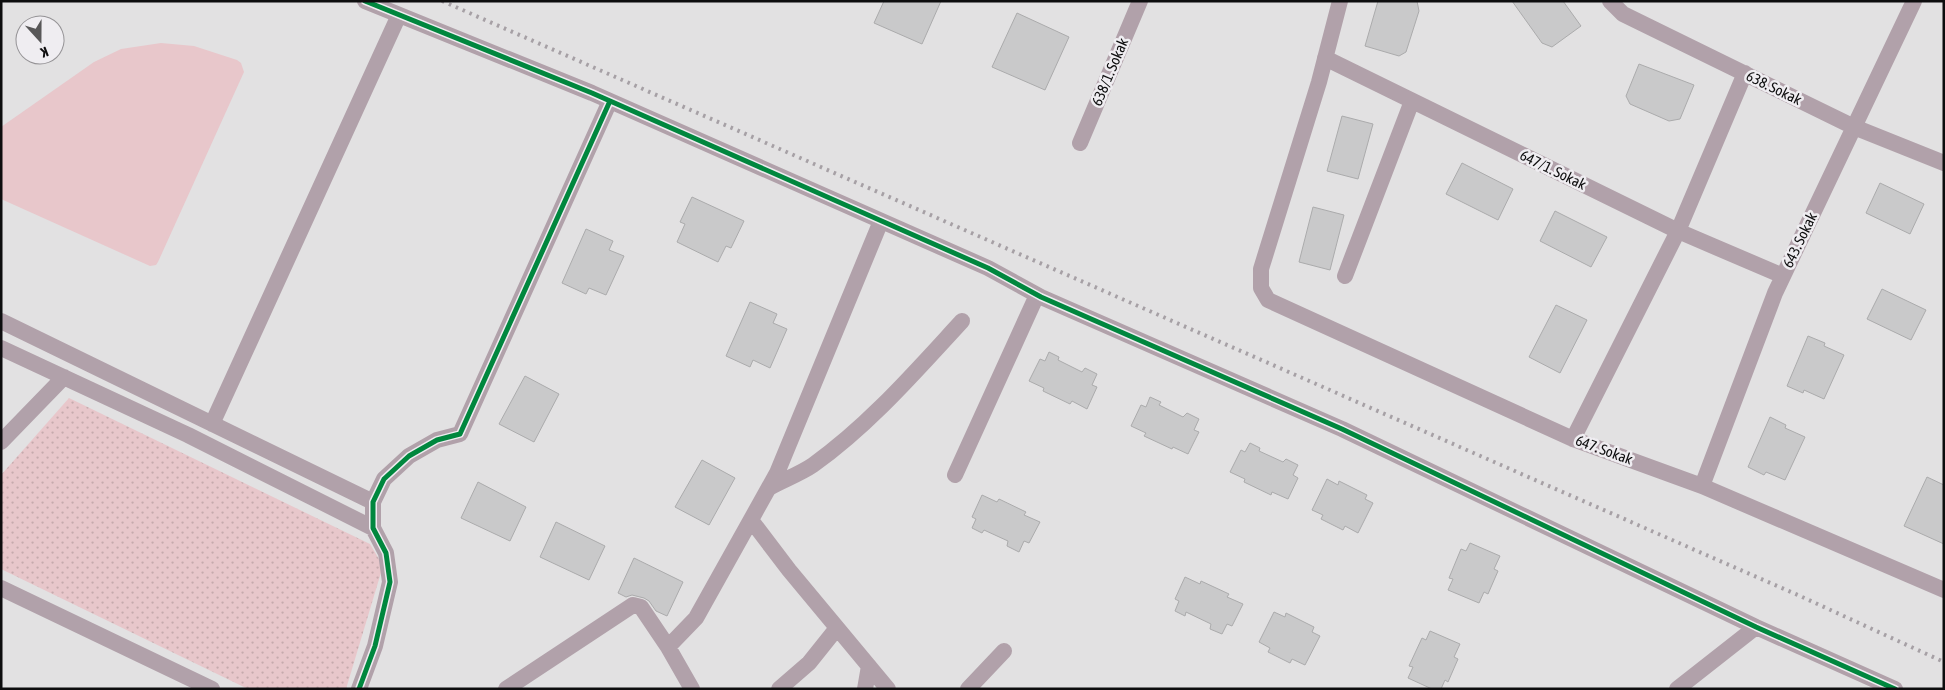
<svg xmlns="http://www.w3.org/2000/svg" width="1945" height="690" font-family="'Asap Condensed',sans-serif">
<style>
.green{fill:#e8c7cb}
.park{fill:url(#park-dots)}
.building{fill:#c9c9ca;stroke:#ababac}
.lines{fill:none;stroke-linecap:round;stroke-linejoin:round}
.minor{stroke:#b1a1aa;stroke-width:16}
.rail{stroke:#a6a0a5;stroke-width:4;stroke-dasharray:2.5 5;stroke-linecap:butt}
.cycleway-casing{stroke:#efedf1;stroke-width:8}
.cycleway{stroke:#00873e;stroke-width:5}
.labels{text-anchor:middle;stroke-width:5;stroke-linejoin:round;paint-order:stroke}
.street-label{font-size:15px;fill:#0d0d0e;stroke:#efedf1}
</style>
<defs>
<pattern id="park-dots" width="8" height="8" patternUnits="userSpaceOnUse" patternTransform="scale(1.25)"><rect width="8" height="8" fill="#e8c7cb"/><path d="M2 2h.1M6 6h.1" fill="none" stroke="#c6aaad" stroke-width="1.8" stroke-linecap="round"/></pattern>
</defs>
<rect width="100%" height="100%" fill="#e2e1e2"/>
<path class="green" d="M161,43L194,46L237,60L241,63L244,72L158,262L156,265L150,266L1,199V127L94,62L121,49Z"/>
<path class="park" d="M69,398L370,544L383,566L346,689H248L1,569V475Z"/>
<path class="building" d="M884,1H941L922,44L874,23Z
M1378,1H1417L1419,11L1406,52L1399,56L1365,46Z
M1512,1H1563L1581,26L1552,47L1542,43Z
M1017,13L1069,37L1045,90L992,67Z
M1639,64L1694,85L1680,119L1669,121L1630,104L1626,96Z
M1342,116L1373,124L1358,179L1327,171Z
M1462,163L1513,189L1498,220L1446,194Z
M1880,183L1924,204L1910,234L1866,213Z
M692,197L744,221L731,248L726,246L718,262L677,242L685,224L680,222Z
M1313,207L1344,215L1330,270L1299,262Z
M1555,211L1607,237L1591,267L1540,241Z
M586,229L613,241L609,250L624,256L606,295L589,288L586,294L562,283Z
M1882,289L1926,310L1911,340L1867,319Z
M750,302L777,314L773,323L787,329L770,368L753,360L750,367L726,356Z
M1556,305L1587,320L1560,373L1529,357Z
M1808,336L1825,343L1824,346L1844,355L1824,399L1804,390L1803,393L1787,386Z
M1049,352L1059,357L1058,360L1082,372L1085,368L1097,374L1092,385L1097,387L1087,409L1072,401L1070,404L1043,391L1044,388L1029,381L1040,359L1045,361Z
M525,376L559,394L534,442L499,424Z
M1150,397L1161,402L1159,405L1183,417L1187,413L1199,419L1194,430L1199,432L1188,454L1173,447L1172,449L1144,436L1146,433L1131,426L1141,405L1146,407Z
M1770,417L1786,425L1785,428L1805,437L1785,480L1766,472L1764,475L1748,467Z
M1250,443L1260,448L1259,451L1283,462L1286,459L1298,465L1293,475L1298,478L1288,499L1272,492L1271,495L1244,482L1245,479L1230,472L1241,450L1245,452Z
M702,460L735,478L709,525L675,507Z
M1927,477L1944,485V544L1904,526Z
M1327,479L1338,485L1339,481L1367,495L1365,499L1373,503L1358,533L1345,526L1343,530L1321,519L1323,515L1312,510Z
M478,482L526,507L510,541L461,518Z
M982,495L997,502L999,499L1026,512L1024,515L1040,522L1029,543L1024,541L1019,552L1007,546L1008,541L984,530L982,533L972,528L976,519L972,517Z
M556,522L605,546L589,580L540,557Z
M1470,543L1500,556L1494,569L1498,571L1488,594L1484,592L1479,603L1448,590L1453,579L1449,578L1461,549L1466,551Z
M634,558L683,582L667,616L656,611L649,601L644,598L632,595L626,597L618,593Z
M1185,577L1200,584L1201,581L1229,594L1227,597L1243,604L1232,626L1227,624L1222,634L1210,629L1211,624L1186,612L1185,616L1175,611L1179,601L1175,599Z
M1274,612L1285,617L1286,613L1314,627L1312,632L1320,636L1305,665L1292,659L1290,663L1268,652L1270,648L1259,642Z
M1430,631L1460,644L1454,657L1458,659L1448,682L1445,680L1441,689H1432L1408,678L1413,667L1409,666L1422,638L1426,640Z"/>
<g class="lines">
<path class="minor" d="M365,1L592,93L988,268L1041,297L1342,429L1756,627L1895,689
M1340,1L1319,82L1261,269V288L1268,300L1573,439L1702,486L1944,590
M1610,1L1623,14L1854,127L1944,163
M1325,58L1678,231L1783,276
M1080,143L1140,1
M1345,276L1412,101
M1,321L373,502
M1,348L188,435L373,528
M212,424L399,15
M1573,439L1678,231L1745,73
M1,442L64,377
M955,475L1037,295
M1702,486L1775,293L1914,1
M769,488C783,480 800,474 813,465C869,425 915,372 962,321
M751,520L789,570L888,689
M1,588L212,689
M668,647L696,618L777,473L881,221
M359,689L375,646L390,582L386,553L373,528V502L384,479L409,456L437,440L460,434L610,101
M506,689L633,605L641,607L668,647L692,689
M779,689L809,663L837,628
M865,689L869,666
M968,689L1004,651
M1677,689L1756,627"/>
<path class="rail" d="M442,1L1800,596L1944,662"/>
<g class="cycleway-casing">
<path id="cycleway" d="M365,1L592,93L988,268L1041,297L1342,429L1756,627L1895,689
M359,689L375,646L390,582L386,553L373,528V502L384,479L409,456L437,440L460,434L610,101"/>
</g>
<use href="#cycleway" class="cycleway"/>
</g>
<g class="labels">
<g class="street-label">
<text transform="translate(1110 72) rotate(-67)" y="5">638/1. Sokak</text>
<text transform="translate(1774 88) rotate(26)" y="5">638. Sokak</text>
<text transform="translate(1553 170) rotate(26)" y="5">647/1. Sokak</text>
<text transform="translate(1800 240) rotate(-64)" y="5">643. Sokak</text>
<text transform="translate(1604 450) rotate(20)" y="5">647. Sokak</text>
</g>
</g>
<rect width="1945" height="690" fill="none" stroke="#0d0d0e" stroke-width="5"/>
<g transform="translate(40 40) rotate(159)"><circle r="24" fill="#efedf1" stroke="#959396"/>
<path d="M0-4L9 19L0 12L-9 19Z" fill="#585758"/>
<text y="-8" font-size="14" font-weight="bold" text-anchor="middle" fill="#0d0d0e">K</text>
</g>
</svg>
